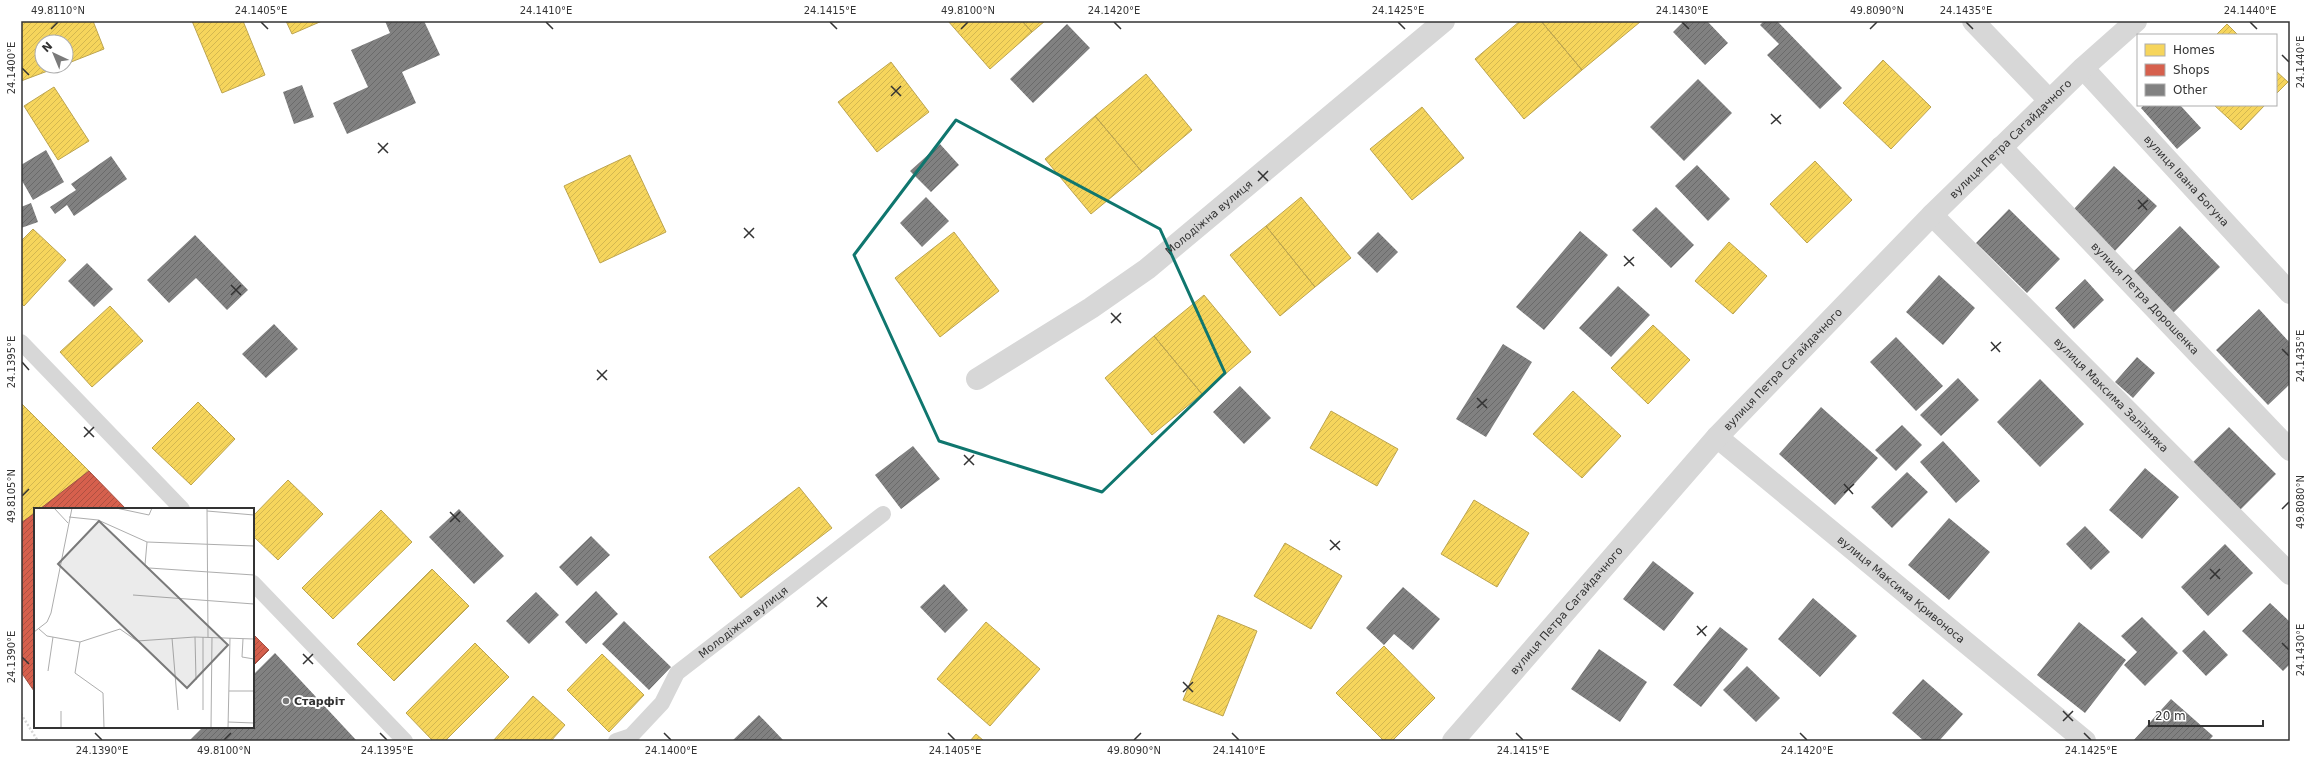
<svg xmlns="http://www.w3.org/2000/svg" width="2311" height="762" font-family="'DejaVu Sans',sans-serif">
<style>
.homes{fill:url(#homes-hatch);stroke:#bca450}
.shops{fill:url(#shops-hatch);stroke:#a55245}
.building{fill:url(#building-hatch)}
.lines{fill:none;stroke-linecap:round;stroke-linejoin:round}
.path{stroke:#d6d6d6;stroke-width:2.5;stroke-dasharray:2 2;stroke-linecap:butt}
.lane{stroke:#d7d7d7;stroke-width:16}
.street{stroke:#d7d7d7;stroke-width:22}
.marked{fill:none;stroke:#0f766e;stroke-width:3;stroke-linejoin:round}
.ticks{fill:none;stroke:#333;stroke-width:1.5}
.poi-dot{fill:#7a7a7a;stroke:#fff;stroke-width:1.5}
.labels{text-anchor:middle;stroke-width:4;stroke-linejoin:round;paint-order:stroke}
.street-label{font-size:11px;fill:#333;stroke:#fff}
.poi-label{font-size:11px;font-weight:bold;fill:#333;stroke:#fff;text-anchor:start}
.inset-road{fill:none;stroke:#adadad;stroke-width:1}
.view{fill:#7a7a7a;fill-opacity:0.15;stroke:#7a7a7a;stroke-width:2}
.inset-edge{fill:none;stroke:#333;stroke-width:2}
.neatline{fill:none;stroke:#333;stroke-width:1.5}
.ticks-label{font-size:10px;text-anchor:middle;fill:#333}
</style>
<defs>
<pattern id="homes-hatch" width="6" height="6" patternUnits="userSpaceOnUse"><rect width="6" height="6" fill="#f6d55c"/><path d="M-1 1l2-2M0 6l6-6M5 7l2-2" fill="none" stroke="#d3b750"/></pattern>
<pattern id="shops-hatch" width="6" height="6" patternUnits="userSpaceOnUse"><rect width="6" height="6" fill="#d6604d"/><path d="M-1 1l2-2M0 6l6-6M5 7l2-2" fill="none" stroke="#ae5041"/></pattern>
<pattern id="building-hatch" width="6" height="6" patternUnits="userSpaceOnUse"><rect width="6" height="6" fill="#818181"/><path d="M-1 1l2-2M0 6l6-6M5 7l2-2" fill="none" stroke="#6a6a6a"/></pattern>
</defs>
<rect width="100%" height="100%" fill="#fff"/>
<path class="homes" d="M21,21H93L104,49L66,64V42H42V66H61L21,81Z
M192,21H243L265,75L222,93Z
M286,21H322L292,34Z
M948,21H1022L1032,32L990,69Z
M1022,21H1045L1032,32Z
M1520,21H1541L1582,70L1524,119L1475,59Z
M1541,21H1640V22L1582,70Z
M2227,24L2238,35H2216Z
M1883,60L1931,107L1891,149L1843,103Z
M891,62L929,112L877,152L838,102Z
M2276,71L2288,82L2276,94Z
M1146,74L1192,130L1142,172L1095,116Z
M54,87L89,141L58,160L24,106Z
M2214,105H2265L2241,130Z
M1422,107L1464,158L1412,200L1370,149Z
M1095,116L1142,172L1091,214L1045,159Z
M630,155L666,232L600,263L564,186Z
M1815,161L1852,200L1807,243L1770,204Z
M1301,197L1351,258L1315,287L1266,226Z
M1266,226L1315,287L1280,316L1230,255Z
M33,229L66,260L24,306L21,303V241Z
M954,232L999,291L940,337L895,278Z
M1729,242L1767,276L1733,314L1695,281Z
M1204,295L1251,352L1202,394L1154,336Z
M110,306L143,341L92,387L60,352Z
M1653,325L1690,360L1648,404L1611,368Z
M1154,336L1202,394L1152,435L1105,378Z
M1573,391L1621,436L1582,478L1533,434Z
M198,402L235,439L191,485L152,448Z
M21,403L89,471L40,509H35V513L21,523Z
M1331,411L1398,449L1377,486L1310,448Z
M288,480L323,514L278,560L253,536V516Z
M799,487L832,528L741,598L709,557Z
M1474,500L1529,533L1497,587L1441,554Z
M381,510L412,542L333,619L302,588Z
M1285,543L1342,576L1311,629L1254,596Z
M432,569L469,606L394,681L357,644Z
M1218,615L1257,631L1223,716L1183,700Z
M986,622L1040,669L990,726L937,679Z
M475,643L509,677L445,741H433L406,713Z
M1384,646L1435,698L1392,741H1384L1336,693Z
M602,654L644,695L609,732L567,690Z
M533,696L565,725L551,741H493Z
M976,734L984,741H970Z"/>
<path class="shops" d="M89,471L126,509H40Z
M35,513V690L34,691L21,672V523Z
M253,634L269,650L253,666Z"/>
<path class="building" d="M385,21H424L440,55L402,72L416,103L347,134L333,103L368,87L351,50L390,33Z
M1684,21H1707L1728,43L1705,65L1673,32Z
M1764,21H1777L1842,88L1820,109L1767,55L1779,44L1760,25Z
M1067,24L1090,48L1033,103L1010,79Z
M1698,79L1732,113L1684,161L1650,127Z
M302,85L314,117L294,124L283,92Z
M2144,105H2180L2201,128L2177,149L2141,108Z
M940,144L959,165L931,192L910,171Z
M46,150L64,182L33,200L21,179V165Z
M111,156L127,179L74,216L67,205L55,214L50,207L76,190L71,184Z
M1697,165L1730,199L1708,221L1675,186Z
M2114,166L2157,206L2114,252L2072,211Z
M926,197L949,221L922,247L900,223Z
M31,203L38,222L21,228V207Z
M1656,207L1694,245L1671,268L1632,230Z
M2009,209L2060,259L2027,293L1976,243Z
M2180,226L2220,267L2171,315L2131,274Z
M1580,231L1608,255L1544,330L1516,307Z
M1378,232L1398,252L1377,273L1357,253Z
M195,235L248,290L227,310L196,278L169,303L147,280Z
M87,263L113,289L94,307L68,281Z
M1939,275L1975,308L1943,345L1906,312Z
M2085,279L2104,300L2074,329L2055,308Z
M1618,286L1650,315L1611,357L1579,328Z
M2259,309L2290,343V384L2268,405L2216,350Z
M274,324L298,349L266,378L242,354Z
M1896,337L1943,386L1916,411L1870,362Z
M1503,344L1532,362L1486,437L1456,419Z
M2137,357L2155,373L2133,398L2115,382Z
M1958,378L1979,400L1941,436L1920,415Z
M2040,379L2084,424L2040,467L1997,422Z
M1240,386L1271,418L1244,444L1213,412Z
M1821,407L1878,458L1835,505L1779,454Z
M1902,425L1922,445L1896,471L1875,450Z
M2229,427L2276,474L2236,514L2189,466Z
M1943,441L1980,481L1956,503L1920,462Z
M913,446L940,479L901,509L875,475Z
M2145,468L2179,497L2142,539L2109,510Z
M1907,472L1928,492L1892,528L1871,507Z
M459,509L504,556L474,584L429,537Z
M1949,518L1990,552L1949,600L1908,565Z
M2085,526L2110,552L2091,570L2066,544Z
M591,536L610,555L577,586L559,567Z
M2225,544L2253,573L2208,616L2181,587Z
M1653,561L1694,593L1664,631L1623,599Z
M944,584L968,610L945,633L920,607Z
M1403,587L1440,619L1413,650L1394,634L1384,645L1366,628Z
M596,591L618,614L586,644L565,622Z
M536,592L559,615L529,644L506,621Z
M1813,598L1857,636L1820,677L1778,639Z
M2270,603L2290,622V664L2283,671L2242,631Z
M2142,617L2178,653L2145,686L2124,665L2137,652L2121,636Z
M624,621L671,667L649,690L602,644Z
M2079,622L2126,660L2085,713L2037,675Z
M1720,627L1748,649L1701,707L1673,685Z
M2204,630L2228,655L2206,676L2182,651Z
M1599,649L1647,682L1620,722L1571,689Z
M275,653L357,741H189L203,727H253V675Z
M1747,666L1780,698L1756,722L1723,690Z
M1923,679L1963,714L1939,741H1924L1892,713Z
M2171,699L2213,736L2208,741H2133Z
M759,715L784,741H732Z"/>
<g class="lines">
<path class="path" d="M21,714L38,741"/>
<g class="lane">
<path d="M21,342L182,509"/>
<path d="M253,583L405,741"/>
<path id="s1" d="M616,741L631,736L662,703L677,673L883,514"/>
</g>
<g class="street">
<path d="M1973,21L2049,100"/>
<path id="s2" d="M2083,68L2290,293"/>
<path id="s3" d="M2001,147L2290,450"/>
<path id="s4" d="M1932,215L2290,574"/>
<path id="s5" d="M977,379L1091,308L1147,269L1444,21"/>
<path id="s6" d="M1717,437L2085,741"/>
<path id="s7" d="M1453,741L1717,437L1932,215L2083,68L2136,21"/>
</g>
</g>
<path class="marked" d="M956,120L1160,229L1225,373L1102,492L939,441L854,255Z"/>
<path class="ticks" d="M261,22L268,29M546,22L553,29M830,22L837,29M1114,22L1121,29M1398,22L1405,29M1682,22L1689,29M1966,22L1973,29M2250,22L2257,29M51,29L58,22M961,29L968,22M1870,29L1877,22M2282,55L2289,62M22,68L29,75M891,86L901,96M891,96L901,86M1771,114L1781,124M1771,124L1781,115M378,143L388,153M378,153L388,143M1258,171L1268,181M1258,181L1268,171M2138,200L2147,210M2138,209L2148,200M744,228L754,238M744,238L754,228M1624,256L1634,266M1624,266L1634,257M231,285L241,295M231,295L241,285M1111,313L1121,323M1111,323L1121,313M1991,342L2000,352M2282,349L2289,356M1991,351L2001,342M22,362L29,370M597,370L607,380M597,380L607,370M1477,398L1487,408M1477,408L1487,399M84,427L94,437M84,437L94,427M964,455L974,465M964,465L974,455M1844,484L1853,494M1844,493L1854,484M22,496L29,489M2282,509L2289,502M450,512L460,522M450,522L460,512M1330,540L1340,550M1330,550L1340,541M2210,569L2220,579M2210,579L2220,569M817,597L827,607M817,607L827,597M1697,626L1706,636M1697,635L1707,626M2282,643L2289,650M303,654L313,664M22,657L29,664M303,664L313,654M1183,682L1193,692M1183,692L1193,682M2063,711L2073,721M2063,721L2073,711M95,733L102,740M380,733L387,740M664,733L671,740M948,733L955,740M1232,733L1239,740M1516,733L1523,740M1800,733L1807,740M2084,733L2091,740M224,740L231,733M1134,740L1141,733"/>
<circle class="poi-dot" cx="286" cy="701" r="4"/>
<g class="labels">
<g class="street-label">
<text dy="4" stroke="none"><textPath href="#s7" startOffset="821">вулиця Петра Сагайдачного</textPath></text>
<text dy="4" stroke="none"><textPath href="#s2" startOffset="153">вулиця Івана Богуна</textPath></text>
<text dy="4" stroke="none"><textPath href="#s5" startOffset="283">Молодіжна вулиця</textPath></text>
<text dy="4" stroke="none"><textPath href="#s3" startOffset="209">вулиця Петра Дорошенка</textPath></text>
<text dy="4" stroke="none"><textPath href="#s7" startOffset="497">вулиця Петра Сагайдачного</textPath></text>
<text dy="4" stroke="none"><textPath href="#s4" startOffset="254">вулиця Максима Залізняка</textPath></text>
<text dy="4" stroke="none"><textPath href="#s6" startOffset="239">вулиця Максима Кривоноса</textPath></text>
<text dy="4" stroke="none"><textPath href="#s7" startOffset="173">вулиця Петра Сагайдачного</textPath></text>
<text dy="4" stroke="none"><textPath href="#s1" startOffset="178">Молодіжна вулиця</textPath></text>
</g>
<g class="poi-label">
<text x="294" y="705">Старфіт</text>
</g>
</g>
<g transform="translate(34 508)">
<rect width="220" height="220" fill="#fff"/>
<path class="inset-road" d="M20,0L34,15M82,0L115,7L118,0M173,0L174,129M173,3L220,7M35,9L64,12L113,34L220,38M113,34L111,57L115,60L220,67M99,87L220,96M5,121L13,128L46,134L86,121L103,133L161,129L220,131M0,124L13,114L17,105L38,0M161,129L162,172M138,130L144,202M209,131L208,149L220,151M46,134L41,165L69,185L70,220M14,163L19,129M195,183H220M169,202V129M27,203V220M194,214L220,215M177,220L178,129M194,220L196,130"/>
<path class="view" d="M65,13L194,137L153,180L24,56Z"/>
<rect width="220" height="220" class="inset-edge"/>
</g>
<rect width="2311" height="762" fill="none" stroke="#ffffff" stroke-width="44"/>
<rect x="2137" y="34" width="140" height="72" fill="#ffffff" stroke="#adadad"/>
<rect x="2145" y="44" width="20" height="12" fill="#f6d55c" stroke="#adadad"/>
<text x="2173" y="54" font-size="12" fill="#333333">Homes</text>
<rect x="2145" y="64" width="20" height="12" fill="#d6604d" stroke="#adadad"/>
<text x="2173" y="74" font-size="12" fill="#333333">Shops</text>
<rect x="2145" y="84" width="20" height="12" fill="#818181" stroke="#adadad"/>
<text x="2173" y="94" font-size="12" fill="#333333">Other</text>
<g transform="translate(54 54) rotate(316)"><circle r="19" fill="#ffffff" stroke="#adadad"/>
<path d="M0-3L7 15L0 10L-7 15Z" fill="#7a7a7a"/>
<text y="-6" font-size="11" font-weight="bold" text-anchor="middle" fill="#333333">N</text>
</g>
<path d="M2149 720v6h114v-6" fill="none" stroke="#333333" stroke-width="2"/>
<text x="2155" y="720" font-size="12" fill="#333333" stroke="#ffffff" stroke-width="3" paint-order="stroke">20 m</text>
<rect x="22" y="22" width="2267" height="718" class="neatline"/>
<g class="ticks-label">
<text x="58" y="14">49.8110°N</text>
<text x="261" y="14">24.1405°E</text>
<text x="546" y="14">24.1410°E</text>
<text x="830" y="14">24.1415°E</text>
<text x="968" y="14">49.8100°N</text>
<text x="1114" y="14">24.1420°E</text>
<text x="1398" y="14">24.1425°E</text>
<text x="1682" y="14">24.1430°E</text>
<text x="1877" y="14">49.8090°N</text>
<text x="1966" y="14">24.1435°E</text>
<text x="2250" y="14">24.1440°E</text>
<text transform="translate(2300 62) rotate(-90)" y="4">24.1440°E</text>
<text transform="translate(11 68) rotate(-90)" y="4">24.1400°E</text>
<text transform="translate(2300 356) rotate(-90)" y="4">24.1435°E</text>
<text transform="translate(11 362) rotate(-90)" y="4">24.1395°E</text>
<text transform="translate(11 496) rotate(-90)" y="4">49.8105°N</text>
<text transform="translate(2300 502) rotate(-90)" y="4">49.8080°N</text>
<text transform="translate(2300 650) rotate(-90)" y="4">24.1430°E</text>
<text transform="translate(11 657) rotate(-90)" y="4">24.1390°E</text>
<text x="102" y="754">24.1390°E</text>
<text x="224" y="754">49.8100°N</text>
<text x="387" y="754">24.1395°E</text>
<text x="671" y="754">24.1400°E</text>
<text x="955" y="754">24.1405°E</text>
<text x="1134" y="754">49.8090°N</text>
<text x="1239" y="754">24.1410°E</text>
<text x="1523" y="754">24.1415°E</text>
<text x="1807" y="754">24.1420°E</text>
<text x="2091" y="754">24.1425°E</text>
</g>
</svg>
